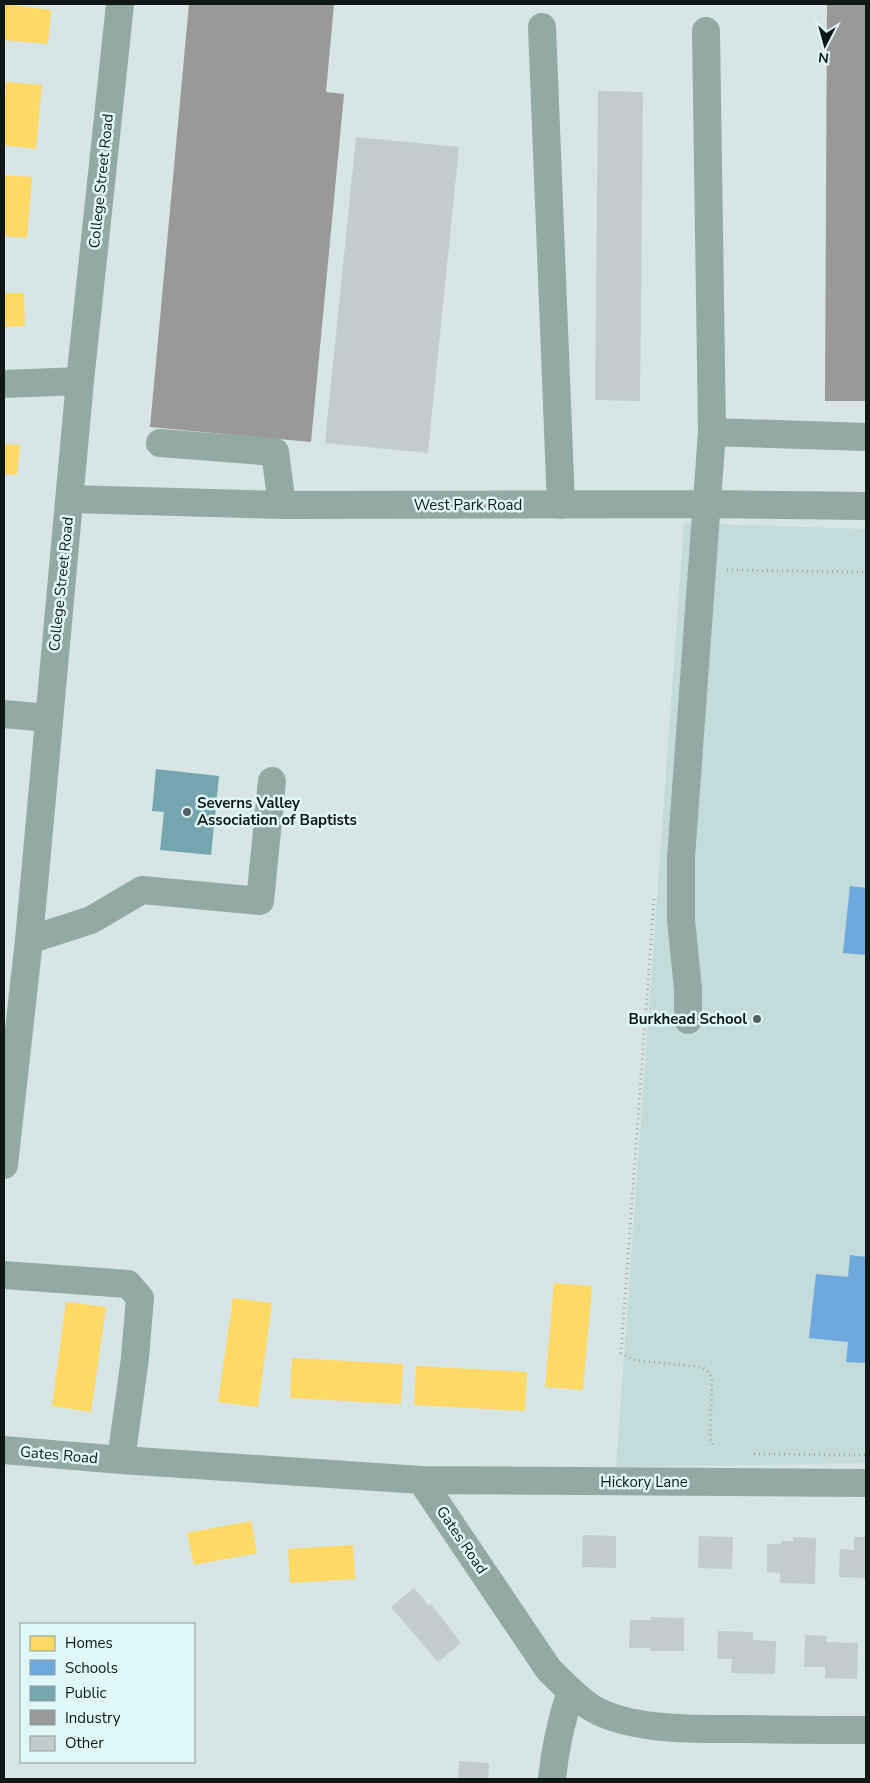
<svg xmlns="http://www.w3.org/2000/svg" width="870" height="1783" font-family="'Nunito Sans',sans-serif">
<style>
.built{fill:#c3dbdb}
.homes{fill:#ffd966}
.schools{fill:#6fa8dc}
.public{fill:#76a5af}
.industry{fill:#999}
.building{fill:#c3cccd}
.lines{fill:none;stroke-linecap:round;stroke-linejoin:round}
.path{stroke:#9baba7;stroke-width:3;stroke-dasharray:1 4;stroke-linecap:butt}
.minor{stroke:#92aaa3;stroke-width:28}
.poi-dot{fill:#555f5f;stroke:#e0f7f7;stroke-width:2}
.labels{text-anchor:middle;stroke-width:5;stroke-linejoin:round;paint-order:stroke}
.street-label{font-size:15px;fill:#0f1717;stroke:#e0f7f7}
.poi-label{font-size:15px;font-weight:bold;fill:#0f1717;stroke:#e0f7f7;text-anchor:start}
</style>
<rect width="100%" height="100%" fill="#d8e5e5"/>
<path class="built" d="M684,523L866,529V1463L616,1467Z"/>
<path class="homes" d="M4,4L51,10L48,44L4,40Z
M6,82L42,85L36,149L4,145V104Z
M4,175L32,177L27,238L4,236Z
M4,293H24L25,326L4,327Z
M4,444L20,445L17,475L4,474Z
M554,1283L592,1286L583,1390L545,1387Z
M233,1298L272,1303L258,1407L218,1402Z
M66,1302L106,1307L91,1412L52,1406Z
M292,1358L403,1364L401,1404L290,1398Z
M416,1366L527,1372L525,1411L414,1405Z
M251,1521L257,1553L194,1565L187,1533Z
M353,1545L355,1579L290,1583L288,1549Z"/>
<path class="schools" d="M850,886L866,888V955L843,953Z
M850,1255L866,1257V1363L846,1362L848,1342L809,1338L816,1274L848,1277Z"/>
<path class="public" d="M156,769L219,776L211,855L160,850L164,812L152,811Z"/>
<path class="industry" d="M189,4H334L326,92L344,94L311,442L150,427Z
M827,4H866V401H825Z"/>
<path class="building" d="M598,91L643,92L640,401L595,400Z
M356,137L459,147L428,453L325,443Z
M583,1535L616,1536V1568L582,1567Z
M699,1536L733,1537L732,1569L698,1568Z
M793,1537L816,1538L815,1584L780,1583V1573L767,1572V1544H781V1541H793Z
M854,1537H866V1578L839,1577L840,1549L854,1550Z
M414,1588L429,1606L431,1604L461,1643L438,1662L391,1607Z
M651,1617L684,1618V1651H650V1648H629L630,1620H651Z
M718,1631L753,1632V1640L776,1641L775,1674L731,1673L732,1659H717Z
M805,1635L827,1636V1642L858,1643L857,1679L825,1678V1667H804Z
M459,1761L489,1763L488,1779H458Z"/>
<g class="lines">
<path class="path" d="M727,570L866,572
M654,899L621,1353L634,1360L701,1367L707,1370L712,1378L710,1438L715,1448
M754,1454L866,1455"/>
<path class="minor" d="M542,27L561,505
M706,31L712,432
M4,384L80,381
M160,443L275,452L282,505
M70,499L282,505L706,504L866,506
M4,714L48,718
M29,940L91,920L142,890L260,901L272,781
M688,1020V989L681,920V858L712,432L866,437
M4,1165L29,940L80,381L120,4
M4,1275L128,1284L140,1298L135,1358L121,1460
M4,1450L121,1460L421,1480L549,1670C563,1683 576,1698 592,1708C632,1732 703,1729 748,1729C788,1730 827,1730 866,1730
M421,1480L866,1483
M552,1779C555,1748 561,1721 571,1691"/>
</g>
<g class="poi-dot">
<circle cx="187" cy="812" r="5"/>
<circle cx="757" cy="1019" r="5"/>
</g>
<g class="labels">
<g class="street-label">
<text transform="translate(101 181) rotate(-84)" y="5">College Street Road</text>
<text x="468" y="510">West Park Road</text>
<text transform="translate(61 584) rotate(-84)" y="5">College Street Road</text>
<text transform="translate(59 1455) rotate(5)" y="5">Gates Road</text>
<text x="644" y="1487">Hickory Lane</text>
<text transform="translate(462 1540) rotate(56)" y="5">Gates Road</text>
</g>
<g class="poi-label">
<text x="197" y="808">Severns Valley<tspan x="197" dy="17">Association of Baptists</tspan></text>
<text x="747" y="1024" text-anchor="end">Burkhead School</text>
</g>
</g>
<rect width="870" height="1783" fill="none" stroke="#0f1717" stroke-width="10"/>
<rect x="20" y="1623" width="175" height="140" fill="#e0f7f7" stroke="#8c9d9d"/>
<rect x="30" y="1636" width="25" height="15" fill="#ffd966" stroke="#8c9d9d"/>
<text x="65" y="1648" font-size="15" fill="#0f1717">Homes</text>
<rect x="30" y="1660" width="25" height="15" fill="#6fa8dc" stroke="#8c9d9d"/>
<text x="65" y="1673" font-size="15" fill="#0f1717">Schools</text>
<rect x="30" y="1686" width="25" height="15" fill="#76a5af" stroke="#8c9d9d"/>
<text x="65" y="1698" font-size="15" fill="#0f1717">Public</text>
<rect x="30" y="1710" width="25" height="15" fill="#999999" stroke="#8c9d9d"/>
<text x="65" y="1723" font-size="15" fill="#0f1717">Industry</text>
<rect x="30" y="1736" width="25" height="15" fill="#c3cccd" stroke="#8c9d9d"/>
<text x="65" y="1748" font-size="15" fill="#0f1717">Other</text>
<g transform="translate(825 45) rotate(186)" stroke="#e0f7f7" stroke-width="4" paint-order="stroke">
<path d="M0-4L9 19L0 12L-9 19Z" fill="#0f1717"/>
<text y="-8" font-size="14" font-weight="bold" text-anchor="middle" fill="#0f1717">N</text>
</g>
</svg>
